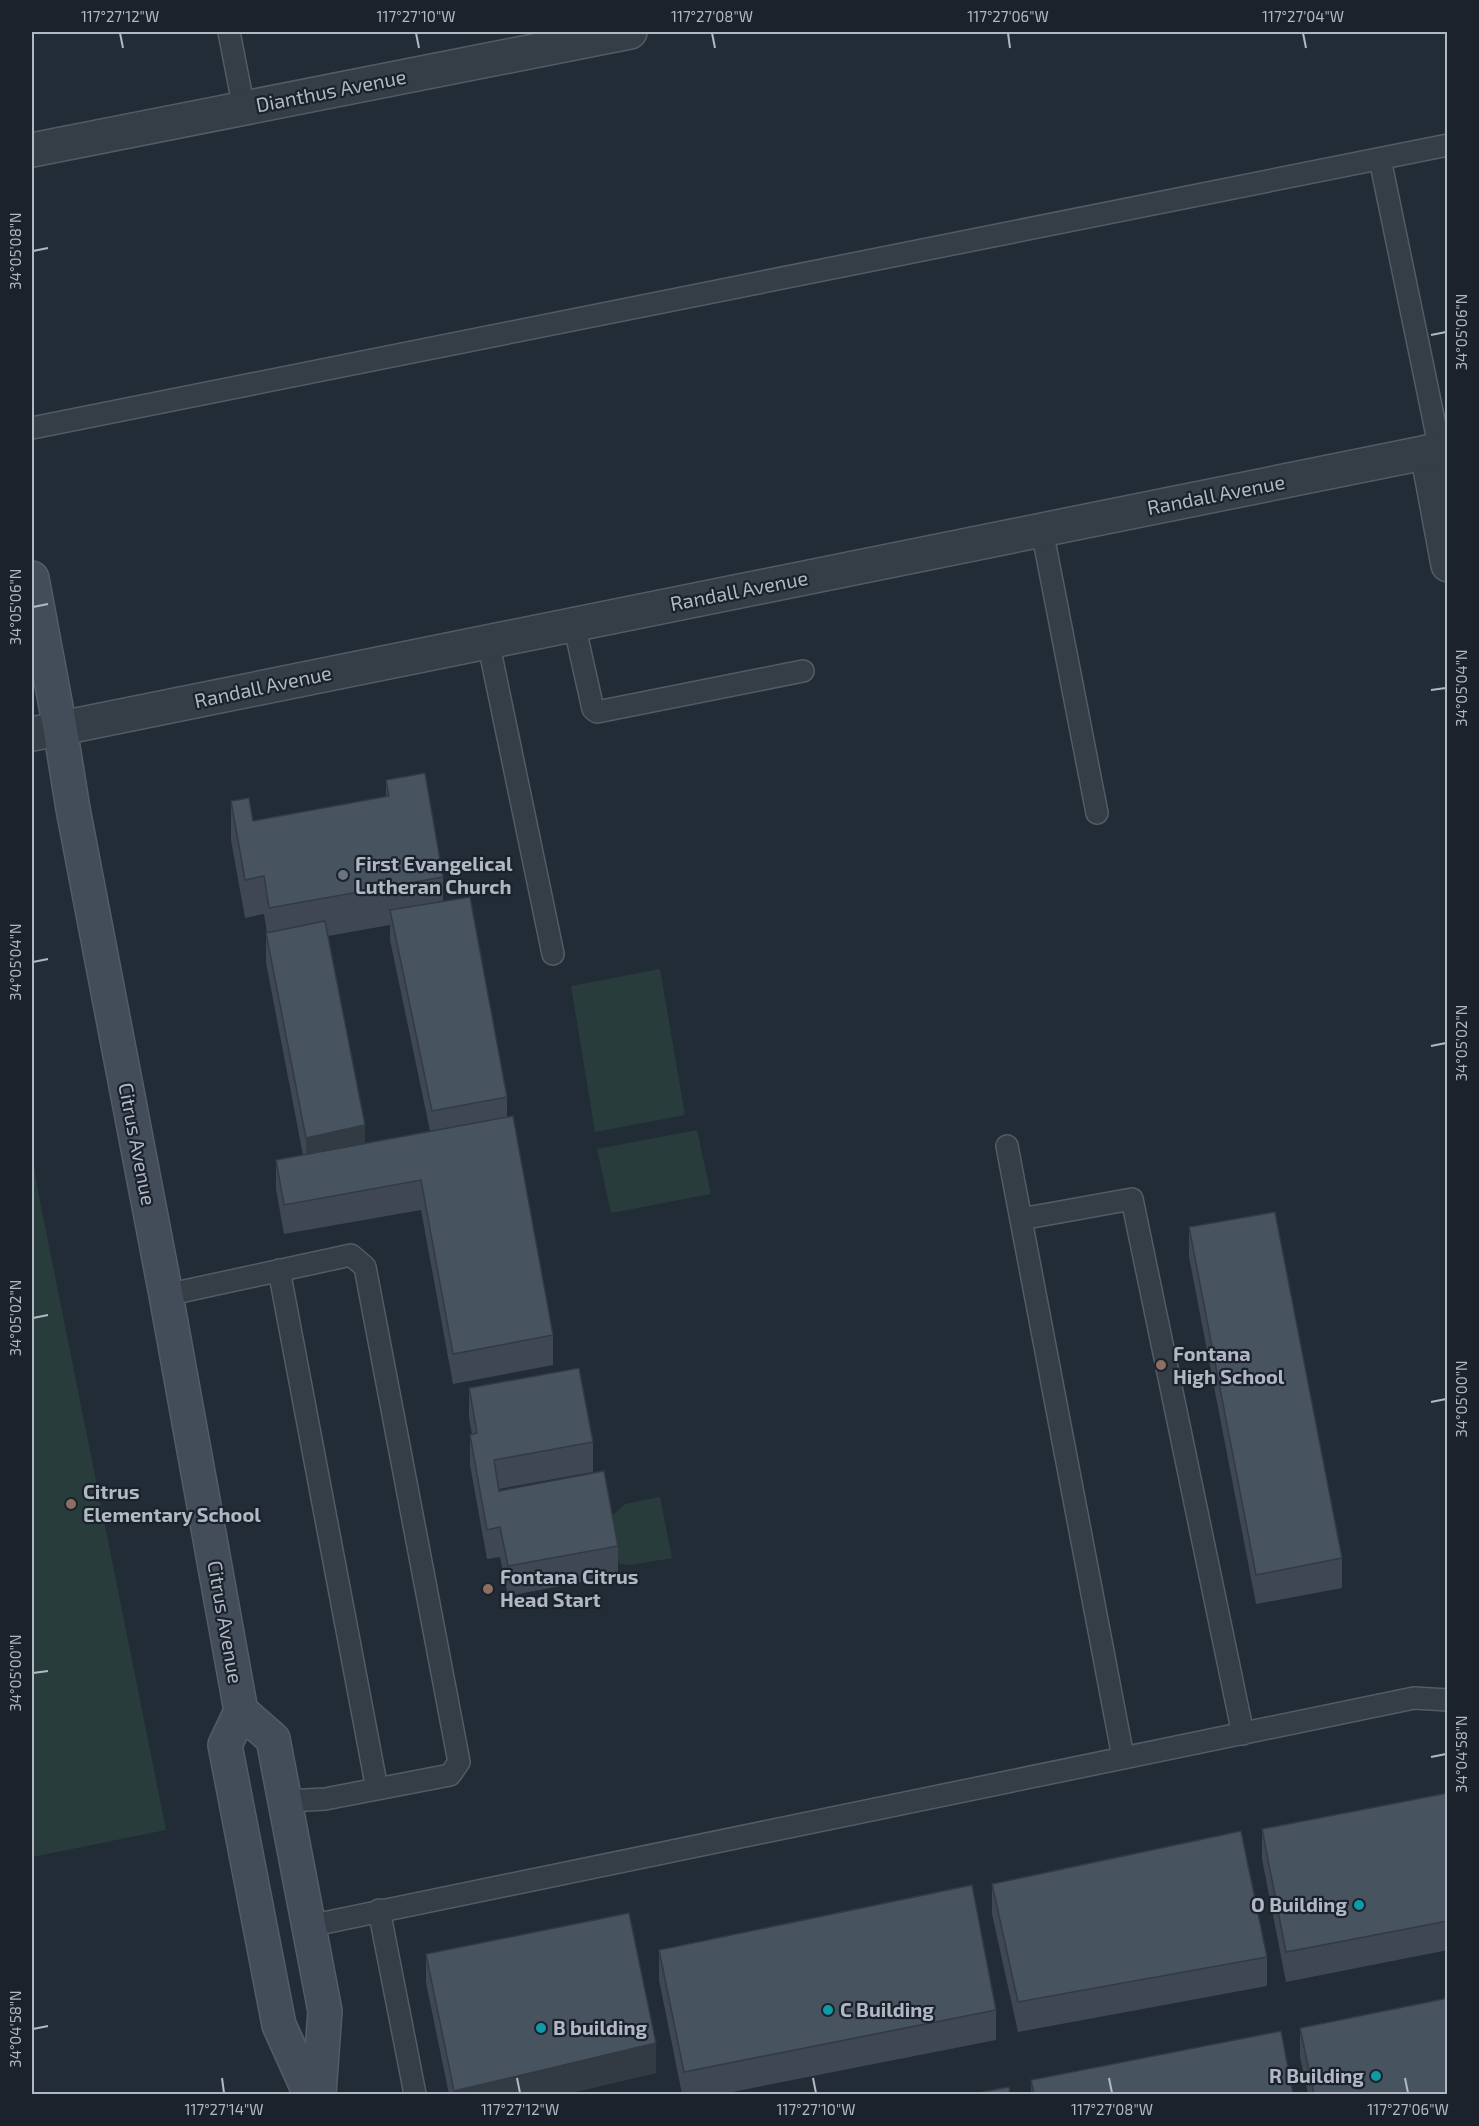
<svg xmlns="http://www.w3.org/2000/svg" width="1479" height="2126" font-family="'Exo 2',sans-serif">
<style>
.green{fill:#283c3b}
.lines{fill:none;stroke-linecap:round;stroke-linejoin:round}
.service-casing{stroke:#535b65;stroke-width:24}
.minor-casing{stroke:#535b65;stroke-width:36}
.tertiary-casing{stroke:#535b65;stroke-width:36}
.secondary-casing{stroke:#535b65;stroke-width:36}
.service{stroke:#353d47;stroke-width:21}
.minor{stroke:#353d47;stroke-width:33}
.tertiary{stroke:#353d47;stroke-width:33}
.secondary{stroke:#434d5a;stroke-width:33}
.wall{fill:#3e4753;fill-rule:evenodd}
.shaded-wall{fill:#323a43}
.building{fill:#485360;stroke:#323a43;stroke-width:1.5}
.ticks{fill:none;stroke:#b0b8c4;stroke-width:2}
.worship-dot{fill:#6b7280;stroke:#1b222c;stroke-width:2}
.education-dot{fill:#8d6e63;stroke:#1b222c;stroke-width:2}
.culture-dot{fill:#0f9aa8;stroke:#1b222c;stroke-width:2}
.labels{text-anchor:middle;stroke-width:4.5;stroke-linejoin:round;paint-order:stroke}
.street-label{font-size:20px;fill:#b0b8c4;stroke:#1b222c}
.poi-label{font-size:20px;font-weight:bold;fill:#b0b8c4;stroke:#1b222c;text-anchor:start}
.neatline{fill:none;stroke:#b0b8c4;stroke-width:2}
.ticks-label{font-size:15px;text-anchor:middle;fill:#b0b8c4}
</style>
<rect width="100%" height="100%" fill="#222c36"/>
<path class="green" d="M660,969L685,1115L595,1132L571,986Z
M697,1130L711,1194L611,1213L597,1149Z
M32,1150L37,1186L166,1830L32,1857Z
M660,1497L672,1558L632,1565L619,1564L611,1517L625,1504Z"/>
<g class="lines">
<g class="service-casing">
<path id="service" d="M229,32L244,109
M1380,159L1440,450
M32,428L1448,145
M1042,530L1097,813
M574,624L593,709L597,712L803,671
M488,641L553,954
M1007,1146L1123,1757
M1021,1219L1132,1199L1243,1734
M279,1270L377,1789
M166,1295L351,1255L365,1267L459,1762L450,1775L325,1799L286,1801
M379,1910L415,2094
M309,1926L1414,1698L1448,1700"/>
</g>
<g class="minor-casing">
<path id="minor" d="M32,150L630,32
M1427,452L1448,565"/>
</g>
<g class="tertiary-casing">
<path id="tertiary" d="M32,734L1448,448"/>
</g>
<g class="secondary-casing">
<path id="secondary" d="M32,578L60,728L73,809L166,1295L241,1711L225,1745L279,2025L310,2094
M241,1711L273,1739L325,2011L319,2094"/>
</g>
<use href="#service" class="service"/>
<use href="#minor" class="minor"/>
<use href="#tertiary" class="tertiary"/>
<use href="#secondary" class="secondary"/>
</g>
<path class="wall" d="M386,780L443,877V902L507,1097V1117L553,1335V1365L453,1384L421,1210L284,1234L276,1189V1160L303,1155L266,963V933H267L264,914L245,918L231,840V801L253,821L386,797ZM390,925V940L430,1131L365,1143L328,936Z
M1189,1227L1342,1558V1588L1256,1604L1189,1257Z
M469,1388L593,1442V1472L499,1489V1491L618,1546V1575L508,1596L500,1557L487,1559L470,1465V1435H472L469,1417Z
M1448,1793V1950L1286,1982L1262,1859V1829Z
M992,1884L1267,1957V1986L1018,2032L992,1914Z
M659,1950L996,2010V2040L722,2094H682L659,1980Z
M426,1954L656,2073L566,2094H449L426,1983Z
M1300,2028L1448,2094H1308L1300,2057Z
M1031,2080L1293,2094H1031Z"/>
<path class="shaded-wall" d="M365,1125V1155L306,1168V1138Z
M656,2043V2073L566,2094H454V2091Z"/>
<path class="building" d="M425,773L443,877L269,908L264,876L245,880L231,801L249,798L253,821L389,796L386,780Z
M470,897L507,1097L432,1111L390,910Z
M325,921L365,1125L306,1138L266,933Z
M513,1116L553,1335L453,1354L421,1180L284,1205L276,1160Z
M1275,1212L1342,1558L1256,1575L1189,1227Z
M579,1368L593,1442L494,1460L499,1491L604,1471L618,1546L508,1566L500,1527L487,1530L470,1435L477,1433L469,1388Z
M1448,1793V1921L1286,1952L1262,1829Z
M1241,1831L1267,1957L1018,2002L992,1884Z
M972,1885L996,2010L684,2072L659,1950Z
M629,1913L656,2043L454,2091L426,1954Z
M1448,1998V2094H1314L1300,2028Z
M1281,2031L1293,2094H1034L1031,2080Z
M1009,2087L1010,2094H972Z"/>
<path class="ticks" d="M120,33L123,48M416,33L419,48M712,33L715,48M1008,33L1010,48M1303,33L1306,48M33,251L48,248M1431,335L1446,332M33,607L48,604M1431,690L1446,688M33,962L48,959M1431,1046L1446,1043M33,1318L48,1315M1431,1402L1446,1399M33,1673L48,1671M1431,1757L1446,1754M33,2029L48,2026M222,2078L224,2093M517,2078L520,2093M813,2078L816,2093M1109,2078L1112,2093M1405,2078L1408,2093"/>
<circle class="worship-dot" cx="343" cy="875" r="6"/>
<g class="education-dot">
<circle cx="1161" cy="1365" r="6"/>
<circle cx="71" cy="1504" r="6"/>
<circle cx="488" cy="1589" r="6"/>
</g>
<g class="culture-dot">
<circle cx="1359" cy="1905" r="6"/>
<circle cx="828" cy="2010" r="6"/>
<circle cx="541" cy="2028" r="6"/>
<circle cx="1376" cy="2076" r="6"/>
</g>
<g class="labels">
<g class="street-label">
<text transform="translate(331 91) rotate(-11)" y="7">Dianthus Avenue</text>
<text transform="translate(1216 495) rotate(-11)" y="7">Randall Avenue</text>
<text transform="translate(739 591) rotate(-11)" y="7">Randall Avenue</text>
<text transform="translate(263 687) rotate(-12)" y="7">Randall Avenue</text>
<text transform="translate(137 1144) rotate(79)" y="7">Citrus Avenue</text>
<text transform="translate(225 1622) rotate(80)" y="7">Citrus Avenue</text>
</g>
<g class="poi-label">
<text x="355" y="871">First Evangelical<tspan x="355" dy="23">Lutheran Church</tspan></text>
<text x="1173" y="1361">Fontana<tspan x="1173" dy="23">High School</tspan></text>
<text x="83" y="1499">Citrus<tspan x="83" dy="23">Elementary School</tspan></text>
<text x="500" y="1584">Fontana Citrus<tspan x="500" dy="23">Head Start</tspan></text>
<text x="1347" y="1912" text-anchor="end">O Building</text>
<text x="840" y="2017">C Building</text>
<text x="553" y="2035">B building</text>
<text x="1364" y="2083" text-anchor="end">R Building</text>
</g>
</g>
<rect width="1479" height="2126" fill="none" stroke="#1b222c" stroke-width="66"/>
<rect x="33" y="33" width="1413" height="2060" class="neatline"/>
<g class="ticks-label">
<text x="120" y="22">117°27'12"W</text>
<text x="416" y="22">117°27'10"W</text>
<text x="712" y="22">117°27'08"W</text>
<text x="1008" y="22">117°27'06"W</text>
<text x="1303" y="22">117°27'04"W</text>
<text transform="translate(16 251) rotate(-90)" y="5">34°05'08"N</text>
<text transform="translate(1462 332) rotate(-90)" y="5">34°05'06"N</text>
<text transform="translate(16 607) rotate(-90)" y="5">34°05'06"N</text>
<text transform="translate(1462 688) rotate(-90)" y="5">34°05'04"N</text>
<text transform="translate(16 962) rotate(-90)" y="5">34°05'04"N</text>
<text transform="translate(1462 1043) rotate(-90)" y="5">34°05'02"N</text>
<text transform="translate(16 1318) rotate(-90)" y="5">34°05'02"N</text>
<text transform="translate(1462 1399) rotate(-90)" y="5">34°05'00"N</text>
<text transform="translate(16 1673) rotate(-90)" y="5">34°05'00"N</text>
<text transform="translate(1462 1754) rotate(-90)" y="5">34°04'58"N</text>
<text transform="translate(16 2029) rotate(-90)" y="5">34°04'58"N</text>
<text x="224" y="2115">117°27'14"W</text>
<text x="520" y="2115">117°27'12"W</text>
<text x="816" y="2115">117°27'10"W</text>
<text x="1112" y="2115">117°27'08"W</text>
<text x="1408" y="2115">117°27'06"W</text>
</g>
</svg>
